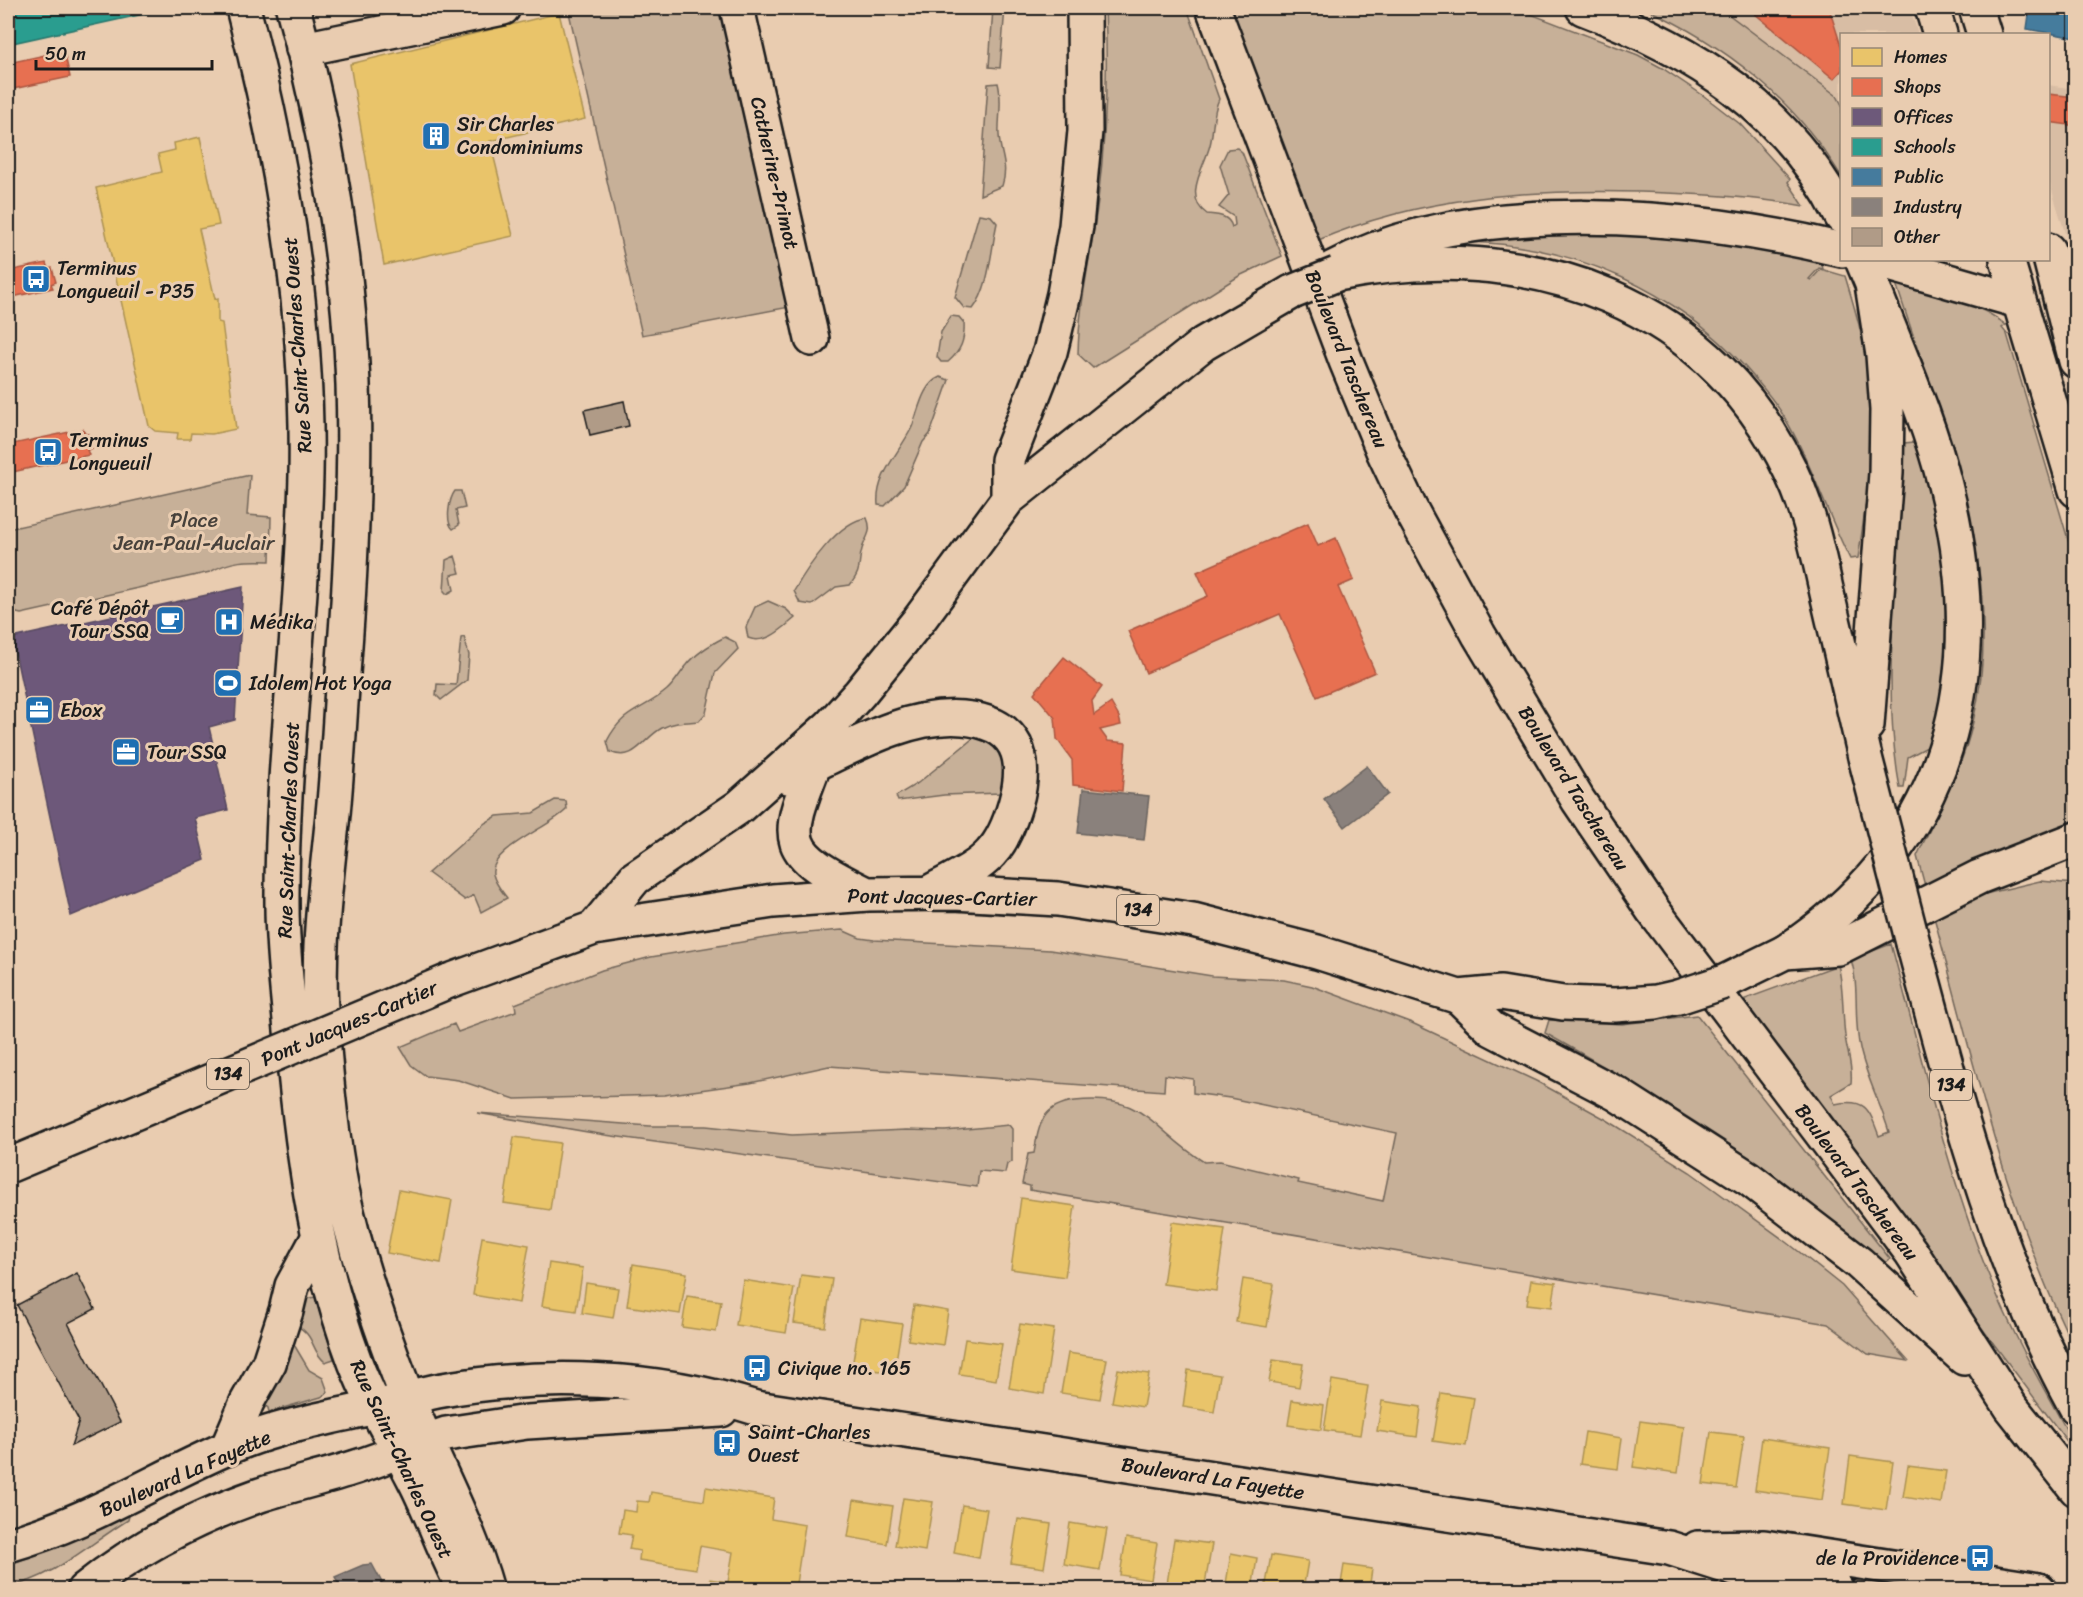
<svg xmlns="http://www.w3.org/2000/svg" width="2083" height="1597" font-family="Sriracha,sans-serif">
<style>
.built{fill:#d8bda4}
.green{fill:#c7b098;stroke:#72665a;stroke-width:1.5}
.homes{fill:#e9c46a;stroke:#ac9253;stroke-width:1.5}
.shops{fill:#e76f51;stroke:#aa5641;stroke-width:1.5}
.offices{fill:#6d597a;stroke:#55475e;stroke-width:1.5}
.schools{fill:#2a9d8f;stroke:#26766c;stroke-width:1.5}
.public{fill:#457b9d;stroke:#395e76;stroke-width:1.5}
.industry{fill:#8a817c;stroke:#69635f;stroke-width:1.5}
.building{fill:#b09b87;stroke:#1c1c1c;stroke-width:1.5}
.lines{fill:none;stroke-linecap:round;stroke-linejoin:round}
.minor-casing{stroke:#1c1c1c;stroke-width:38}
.major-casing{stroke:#1c1c1c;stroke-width:38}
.highway-casing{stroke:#1c1c1c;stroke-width:38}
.minor{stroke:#e9ccb0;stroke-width:33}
.major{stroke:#e9ccb0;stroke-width:33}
.highway{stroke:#e9ccb0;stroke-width:33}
.major-bridge-casing{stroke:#1c1c1c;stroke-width:38;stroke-linecap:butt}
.highway-bridge-casing{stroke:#1c1c1c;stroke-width:38;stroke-linecap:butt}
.major-bridge{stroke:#e9ccb0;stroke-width:33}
.highway-bridge{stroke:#e9ccb0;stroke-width:33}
.labels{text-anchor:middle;stroke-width:6;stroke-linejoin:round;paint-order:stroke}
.shield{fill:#e9ccb0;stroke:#5a5148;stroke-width:1.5}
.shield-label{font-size:18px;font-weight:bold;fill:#1c1c1c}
.poi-label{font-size:20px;fill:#1c1c1c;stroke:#e9ccb0;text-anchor:start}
.street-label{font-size:20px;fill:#1c1c1c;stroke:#e9ccb0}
.park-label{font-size:20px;fill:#47413b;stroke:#e9ccb0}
</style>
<rect width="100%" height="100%" fill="#e9ccb0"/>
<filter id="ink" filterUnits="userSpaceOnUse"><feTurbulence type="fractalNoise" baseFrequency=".0167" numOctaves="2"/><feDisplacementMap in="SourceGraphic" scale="12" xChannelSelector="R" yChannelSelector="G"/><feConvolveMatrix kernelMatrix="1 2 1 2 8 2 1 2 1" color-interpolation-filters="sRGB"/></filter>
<g filter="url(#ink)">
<path class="built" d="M1720,8H1910L1918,34H1842L1841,105L1837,96Z
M2048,85L2075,89V265L2049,181Z"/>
<path class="green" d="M568,8H727L795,306L642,335Z
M993,8H1005L1000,68L989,67Z
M1105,8H1187L1219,99C1212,114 1214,130 1210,145C1205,166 1182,197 1207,214C1217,215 1229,215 1232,227L1235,225L1234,217L1219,207L1229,195L1220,165L1228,149L1237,148L1242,152L1282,256L1239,276L1093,368L1078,354C1079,302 1092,251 1098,200C1106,135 1108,72 1105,8Z
M1227,8H1515L1638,55L1662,68L1704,96L1740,124L1790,179L1788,182L1804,206C1750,196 1696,194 1641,192C1529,189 1421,196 1316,241Z
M1644,8H1720L1837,96L1842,105L1841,176C1795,100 1725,44 1644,8Z
M998,83C1003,102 998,117 999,135C1000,154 1009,166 1002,186L980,195L988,84Z
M979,214L991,216L997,223C991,249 990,287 973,309L964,308L955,297Z
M1503,231L1687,236L1821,260L1823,269L1819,268L1809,279L1811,280L1821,269L1845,276C1854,306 1863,335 1867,366C1876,430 1868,495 1858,558L1850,559C1826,512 1811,461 1783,415C1773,398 1759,383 1746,368C1675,290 1576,246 1471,242Z
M1895,280C1928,290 1979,302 2006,325L2002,328L2007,334L2075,563V824L2044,833L1925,886L1917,856C1938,812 1962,770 1973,722C2010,568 1940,424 1895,280Z
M951,316L959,317L964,323C965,340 961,351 948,362H941L937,357L941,332Z
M940,377L949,380L930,434L923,442L904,486L885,506L878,505C875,476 899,453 911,429C919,412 921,385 940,377Z
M1914,442C1948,539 1957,646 1929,746L1908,757L1904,788H1900C1879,674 1901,558 1904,443Z
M250,475L247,515L271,517L270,561C247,560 231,560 210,572L21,614L8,611V529Z
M455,491H461L465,508L456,510L459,525L453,529C445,522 449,499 455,491Z
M867,518C873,532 866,536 862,549C857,566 863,568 850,585L836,587L812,605L800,603L794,591C807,568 839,520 867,518Z
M455,556L460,573L451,575L454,590L447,594L444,591L446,560Z
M768,601L786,609L795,618C782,629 766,645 748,638L746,627L755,607Z
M464,637L469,655L467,680L441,700L436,695L437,684L456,685L461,638Z
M725,637L735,642L738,649L715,673L706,713L699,721C686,722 673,722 662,728C643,738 635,763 610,752L607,741C624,708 643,711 667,690C675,683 680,673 687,665C697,652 711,644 725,637Z
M976,736H984L1009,757L1001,793L944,795L898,801L896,796L918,783Z
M555,800L566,801L567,809C551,827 489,849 493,874C495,884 502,891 507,898L481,912L474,895L465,900L428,873L485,823L497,816L533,813Z
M2040,881L2075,884V1349C2007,1214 1974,1063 1934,917L1985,894Z
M842,930L860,938L874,940L1050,950L1212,976L1284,980L1312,986L1412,1023L1536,1081L1607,1120L1690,1172L1788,1243L1842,1286L1908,1361L1868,1354L1828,1324L1030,1190V1186L1022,1184L1028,1154L1034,1153C1039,1124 1042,1105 1075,1101C1146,1093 1152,1130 1204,1162L1220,1161L1299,1180L1298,1183L1383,1201L1397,1133L1230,1098L1193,1093V1079L1165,1075L1164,1091L829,1066L750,1083L664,1095L515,1099L458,1080L426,1076L411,1065L400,1047L454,1024L458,1032L516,1011L515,1004L602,970L651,957L784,935Z
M1891,944C1921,1053 1945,1166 1987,1271C2011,1332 2043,1388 2075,1445V1452L1737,1002L1838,965C1844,988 1842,1011 1845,1036C1847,1052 1853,1066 1851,1083L1831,1095L1835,1104C1866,1098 1869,1109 1879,1136L1889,1132C1881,1104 1866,1077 1860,1048C1853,1018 1860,989 1851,959Z
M1697,1015L1890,1259L1885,1263C1846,1237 1812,1203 1774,1175C1701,1123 1624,1077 1545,1033L1549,1020L1622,1024Z
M477,1113L650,1126H706L792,1135L906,1130L945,1131L1009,1125L1012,1129V1162L1007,1164L1005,1173L979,1171L977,1187L605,1135Z
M302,1294L310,1298L315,1297L334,1359L325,1362C310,1350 316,1335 295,1325Z
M293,1343L309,1370L323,1378L328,1392L321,1397L269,1412L268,1408L260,1401Z
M125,1515L129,1516L128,1520C89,1544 54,1578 8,1587V1565L67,1543Z"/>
<path class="homes" d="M559,13L585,119L490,141L513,236L384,265L350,64Z
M200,137L219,225L199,229L215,299L218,298V322L222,323L236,429L212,434L191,433L190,439H177L178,433L155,431L149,426L96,188L162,172L158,154L175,150L174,143Z
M514,1137L560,1143L550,1210L504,1203Z
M399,1190L452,1200L441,1263L387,1253Z
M1021,1198L1075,1206L1065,1277L1011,1269Z
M1172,1222L1225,1229L1216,1291L1163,1284Z
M482,1237L529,1245L519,1303L473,1295Z
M549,1263L583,1268L576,1311L542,1306Z
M633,1264L687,1273L680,1314L627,1306Z
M801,1275L832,1279L825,1327L794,1323Z
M1243,1279L1274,1284L1267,1327L1236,1322Z
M743,1280L794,1288L786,1333L736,1325Z
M1531,1280L1556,1283L1552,1307L1527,1304Z
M586,1283L618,1288L613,1318L582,1313Z
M687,1296L721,1301L716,1332L682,1327Z
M914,1305L948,1311L943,1345L908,1340Z
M860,1318L902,1324L894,1373L852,1367Z
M1020,1324L1054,1329L1044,1394L1009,1388Z
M965,1339L1002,1344L996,1380L959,1374Z
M1068,1353L1107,1359L1100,1399L1061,1393Z
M1273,1360L1303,1364L1299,1387L1269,1382Z
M1118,1369L1149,1374L1143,1407L1112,1402Z
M1188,1370L1220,1375L1214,1412L1183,1407Z
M1332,1380L1368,1386L1360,1435L1324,1430Z
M1441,1393L1474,1398L1466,1446L1433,1441Z
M1292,1400L1324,1405L1321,1430L1288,1425Z
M1382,1401L1421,1407L1417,1437L1377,1431Z
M1640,1421L1684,1427L1678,1473L1633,1467Z
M1585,1432L1622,1438L1618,1469L1580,1464Z
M1711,1432L1744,1436L1736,1488L1703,1484Z
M1762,1438L1830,1448L1822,1500L1755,1490Z
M1850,1456L1893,1462L1886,1510L1844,1504Z
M1908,1466L1946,1471L1941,1503L1903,1497Z
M706,1487L774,1498L771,1519L805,1525L795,1590H697L698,1587L709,1589L710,1579L728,1582L733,1552L700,1546L696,1569L639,1560L640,1551L629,1549L632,1535L619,1533L623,1510L636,1512L637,1501L649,1502L651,1492L704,1501Z
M903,1498L933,1502L925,1551L895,1546Z
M854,1500L893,1506L887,1544L848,1537Z
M962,1505L987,1509L979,1558L954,1553Z
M1018,1519L1051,1524L1044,1568L1011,1563Z
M1070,1523L1107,1529L1100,1570L1064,1564Z
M1126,1538L1157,1543L1151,1580L1120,1575Z
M1174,1539L1212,1544L1204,1590H1166Z
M1231,1553L1257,1558L1252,1590H1225Z
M1271,1555L1308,1561L1303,1590H1265Z
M1344,1565L1372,1569L1369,1590H1340Z"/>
<path class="shops" d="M1748,8H1829L1842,49V70L1834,79Z
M64,51L70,77L8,90V63Z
M2048,94L2076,97V126L2048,122Z
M46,263L48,269L52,268L56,282L51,284L53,288L8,298V271Z
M83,429L85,434H89L93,448L87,450L89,455L8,473V445Z
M1308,523L1318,546L1336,538L1354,580L1338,587L1375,672L1317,697L1280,614L1146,673L1128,631L1208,596L1197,572Z
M1064,657L1102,687L1092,701L1094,715L1111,703L1119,717L1121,725L1100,730L1108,741L1126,743L1122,791L1073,785L1072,760L1057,739L1055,718L1034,693Z"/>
<path class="offices" d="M243,587L235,720L209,727L228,810L195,818L205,860L71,916L12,638Z"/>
<path class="schools" d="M8,8H171L8,44Z"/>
<path class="public" d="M2030,8H2076V38L2027,29Z"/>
<path class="industry" d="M1367,766L1388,794L1345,827L1324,799Z
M1083,789L1149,796L1144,840L1078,833Z
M372,1564L386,1590H341L335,1577L363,1565Z"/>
<path class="building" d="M624,401L629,426L590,435L584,410Z
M77,1273L95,1309L68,1323L120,1422L71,1446L79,1421L17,1305Z"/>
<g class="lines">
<g class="minor-casing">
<path id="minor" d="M243,8C283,159 309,318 306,475C303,618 281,762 282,906C282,954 289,1004 293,1052C303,1159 317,1261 355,1362C371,1404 394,1440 414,1479C433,1515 445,1555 465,1590
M293,8C326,130 348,257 353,384C356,476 351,568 344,660C340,711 338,762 333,814C326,883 316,954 322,1024C326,1077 331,1133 341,1185C356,1257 380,1327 406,1394C432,1460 468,1522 487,1590
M737,8L812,339
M1932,8L1940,34
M1976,8L1984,34
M303,49L503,8
M2048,250L2076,361
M2007,260L2076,490
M405,1448L446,1434L527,1422L721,1410
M227,1449L247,1402L269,1363L286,1311L292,1286L318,1238
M8,1545C92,1522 164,1473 244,1441C286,1425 332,1417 376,1407C396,1403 416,1395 437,1391C541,1372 655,1376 756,1408L1669,1548L1759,1577L1837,1590
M1698,1548L1764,1547L2039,1590"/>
</g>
<g class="major-casing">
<path id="major" d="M1875,260L2018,301
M1333,268C1472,194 1693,213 1842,250
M1008,499V460L1050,352L1064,294L1076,226L1085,131L1084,8
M818,755C785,841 777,850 865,893
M788,777C842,753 902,713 963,718C1018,723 1029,757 1015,805C1010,822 1003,840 991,853C976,870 949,881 930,892
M594,928L635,878L739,807L830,726L860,693L919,620L1008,499L1203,344L1292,292
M449,981L594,928L773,901L868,894L954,893L1058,899L1193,920L1317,952L1459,997L1501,993L1563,1003L1615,1005L1656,1002L1678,997
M1724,982L1785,952L1838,948L1979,877L2076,839"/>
</g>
<g class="highway-casing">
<path id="highway" d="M1213,8L1346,361L1384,453L1410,508L1479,635L1578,800L1652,909L1911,1252L2011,1407L2076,1489
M1583,8C1693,50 1787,108 1842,217
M1862,260L1872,284L1883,355L1887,410L1886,473L1867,725
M1337,274C1525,235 1720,300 1798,488C1813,525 1820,563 1829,602C1841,654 1853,705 1865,757
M1913,943C1956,1102 1995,1261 2076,1407
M1785,952C1953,841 1992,674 1945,485C1928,416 1897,350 1872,284
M1459,997L1492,1029L1617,1094L1748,1178L1859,1263L1964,1358
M84,1590C136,1548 197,1517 260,1495C306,1480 354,1471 399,1451"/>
</g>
<use href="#minor" class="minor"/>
<use href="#major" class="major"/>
<use href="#highway" class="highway"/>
<g class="major-bridge-casing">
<path id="major-bridge" d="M1678,997L1724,982
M8,1166L449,981"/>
</g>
<g class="highway-bridge-casing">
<path id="highway-bridge" d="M1292,292L1337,274
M1865,757L1913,943"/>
</g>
<use href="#major-bridge" class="major-bridge"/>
<use href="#highway-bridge" class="highway-bridge"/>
</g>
</g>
<defs>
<g id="building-square" transform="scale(1.5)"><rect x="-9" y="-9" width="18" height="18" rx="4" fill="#1f6fb2" stroke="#e9ccb0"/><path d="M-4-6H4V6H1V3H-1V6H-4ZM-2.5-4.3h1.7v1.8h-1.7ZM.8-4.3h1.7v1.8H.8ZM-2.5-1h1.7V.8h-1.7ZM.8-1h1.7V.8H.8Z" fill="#fff"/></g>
<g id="bus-square" transform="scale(1.5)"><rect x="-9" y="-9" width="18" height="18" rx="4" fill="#1f6fb2" stroke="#e9ccb0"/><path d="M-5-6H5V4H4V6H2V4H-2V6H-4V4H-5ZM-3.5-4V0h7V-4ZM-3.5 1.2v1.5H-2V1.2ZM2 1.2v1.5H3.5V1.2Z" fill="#fff"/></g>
<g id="cafe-square" transform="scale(1.5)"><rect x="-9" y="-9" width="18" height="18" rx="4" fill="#1f6fb2" stroke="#e9ccb0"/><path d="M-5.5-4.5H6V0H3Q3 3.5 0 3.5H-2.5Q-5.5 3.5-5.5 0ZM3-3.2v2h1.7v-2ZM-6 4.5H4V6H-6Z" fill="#fff"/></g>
<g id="hospital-square" transform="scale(1.5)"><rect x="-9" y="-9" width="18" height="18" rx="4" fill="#1f6fb2" stroke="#e9ccb0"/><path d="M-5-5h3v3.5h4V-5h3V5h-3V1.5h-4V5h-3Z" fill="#fff"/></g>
<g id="stadium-square" transform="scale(1.5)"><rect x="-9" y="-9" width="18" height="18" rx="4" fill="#1f6fb2" stroke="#e9ccb0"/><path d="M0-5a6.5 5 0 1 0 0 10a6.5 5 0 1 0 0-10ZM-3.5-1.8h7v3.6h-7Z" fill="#fff"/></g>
<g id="office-square" transform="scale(1.5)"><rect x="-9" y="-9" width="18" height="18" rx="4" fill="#1f6fb2" stroke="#e9ccb0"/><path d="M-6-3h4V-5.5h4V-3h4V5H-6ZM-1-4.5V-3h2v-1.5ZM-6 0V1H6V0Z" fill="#fff"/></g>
</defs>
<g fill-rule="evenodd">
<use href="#building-square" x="436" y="136"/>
<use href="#bus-square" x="36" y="279"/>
<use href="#bus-square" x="48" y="452"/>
<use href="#cafe-square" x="170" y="620"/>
<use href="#hospital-square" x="229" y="622"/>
<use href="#stadium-square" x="228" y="683"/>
<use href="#office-square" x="39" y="710"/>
<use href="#office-square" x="126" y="752"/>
<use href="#bus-square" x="757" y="1368"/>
<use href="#bus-square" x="727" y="1443"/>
<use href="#bus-square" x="1980" y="1558"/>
</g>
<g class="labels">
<g class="shield">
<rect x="1117" y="895" width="42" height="30" rx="4.5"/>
<rect x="207" y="1059" width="42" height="30" rx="4.5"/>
<rect x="1930" y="1070" width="42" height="30" rx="4.5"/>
</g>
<g class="shield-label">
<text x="1138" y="916">134</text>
<text x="228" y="1080">134</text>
<text x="1951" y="1091">134</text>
</g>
<g class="poi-label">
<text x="457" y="131">Sir Charles<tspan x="457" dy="23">Condominiums</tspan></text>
<text x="57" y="275">Terminus<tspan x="57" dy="23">Longueuil - P35</tspan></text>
<text x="69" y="447">Terminus<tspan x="69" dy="23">Longueuil</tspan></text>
<text x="149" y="615" text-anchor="end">Café Dépôt<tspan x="149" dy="23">Tour SSQ</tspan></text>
<text x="250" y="629">Médika</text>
<text x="249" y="690">Idolem Hot Yoga</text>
<text x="60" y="717">Ebox</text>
<text x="147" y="759">Tour SSQ</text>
<text x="778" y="1375">Civique no. 165</text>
<text x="748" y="1439">Saint-Charles<tspan x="748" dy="23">Ouest</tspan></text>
<text x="1959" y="1565" text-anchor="end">de la Providence</text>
</g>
<g class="street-label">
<text transform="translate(775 173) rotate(77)" y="7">Catherine-Primot</text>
<text transform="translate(297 345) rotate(-94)" y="7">Rue Saint-Charles Ouest</text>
<text transform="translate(1347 359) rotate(68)" y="7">Boulevard Taschereau</text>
<text transform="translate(1574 788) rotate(58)" y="7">Boulevard Taschereau</text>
<text transform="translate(288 830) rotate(-88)" y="7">Rue Saint-Charles Ouest</text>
<text transform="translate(942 897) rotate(1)" y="7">Pont Jacques-Cartier</text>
<text transform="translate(349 1023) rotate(-23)" y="7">Pont Jacques-Cartier</text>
<text transform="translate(1857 1182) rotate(53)" y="7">Boulevard Taschereau</text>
<text transform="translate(402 1459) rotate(65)" y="7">Rue Saint-Charles Ouest</text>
<text transform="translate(185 1473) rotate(-24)" y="7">Boulevard La Fayette</text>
<text transform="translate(1213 1478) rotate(9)" y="7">Boulevard La Fayette</text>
</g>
<g class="park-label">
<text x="194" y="527">Place<tspan x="194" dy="23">Jean-Paul-Auclair</tspan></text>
</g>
</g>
<rect width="2083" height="1597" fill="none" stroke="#e9ccb0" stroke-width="30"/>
<rect x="15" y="15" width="2053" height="1567" fill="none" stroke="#1c1c1c" stroke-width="2" filter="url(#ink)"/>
<rect x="1840" y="33" width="210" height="228" fill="#e9ccb0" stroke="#978675" stroke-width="1.5"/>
<rect x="1852" y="48" width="30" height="18" fill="#e9c46a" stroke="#978675" stroke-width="1.5"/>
<text x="1894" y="63" font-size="18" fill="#1c1c1c">Homes</text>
<rect x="1852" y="78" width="30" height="18" fill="#e76f51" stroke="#978675" stroke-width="1.5"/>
<text x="1894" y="93" font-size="18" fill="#1c1c1c">Shops</text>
<rect x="1852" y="108" width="30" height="18" fill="#6d597a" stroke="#978675" stroke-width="1.5"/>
<text x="1894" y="123" font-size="18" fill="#1c1c1c">Offices</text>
<rect x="1852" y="138" width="30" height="18" fill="#2a9d8f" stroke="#978675" stroke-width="1.5"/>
<text x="1894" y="153" font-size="18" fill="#1c1c1c">Schools</text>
<rect x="1852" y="168" width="30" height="18" fill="#457b9d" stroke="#978675" stroke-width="1.5"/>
<text x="1894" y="183" font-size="18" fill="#1c1c1c">Public</text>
<rect x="1852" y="198" width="30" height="18" fill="#8a817c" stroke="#978675" stroke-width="1.5"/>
<text x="1894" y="213" font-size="18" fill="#1c1c1c">Industry</text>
<rect x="1852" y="228" width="30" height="18" fill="#b09b87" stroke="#978675" stroke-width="1.5"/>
<text x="1894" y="243" font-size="18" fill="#1c1c1c">Other</text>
<path d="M36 60v9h176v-9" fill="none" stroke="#1c1c1c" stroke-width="3"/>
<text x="45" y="60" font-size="18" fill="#1c1c1c" stroke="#e9ccb0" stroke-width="4.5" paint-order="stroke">50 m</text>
</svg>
